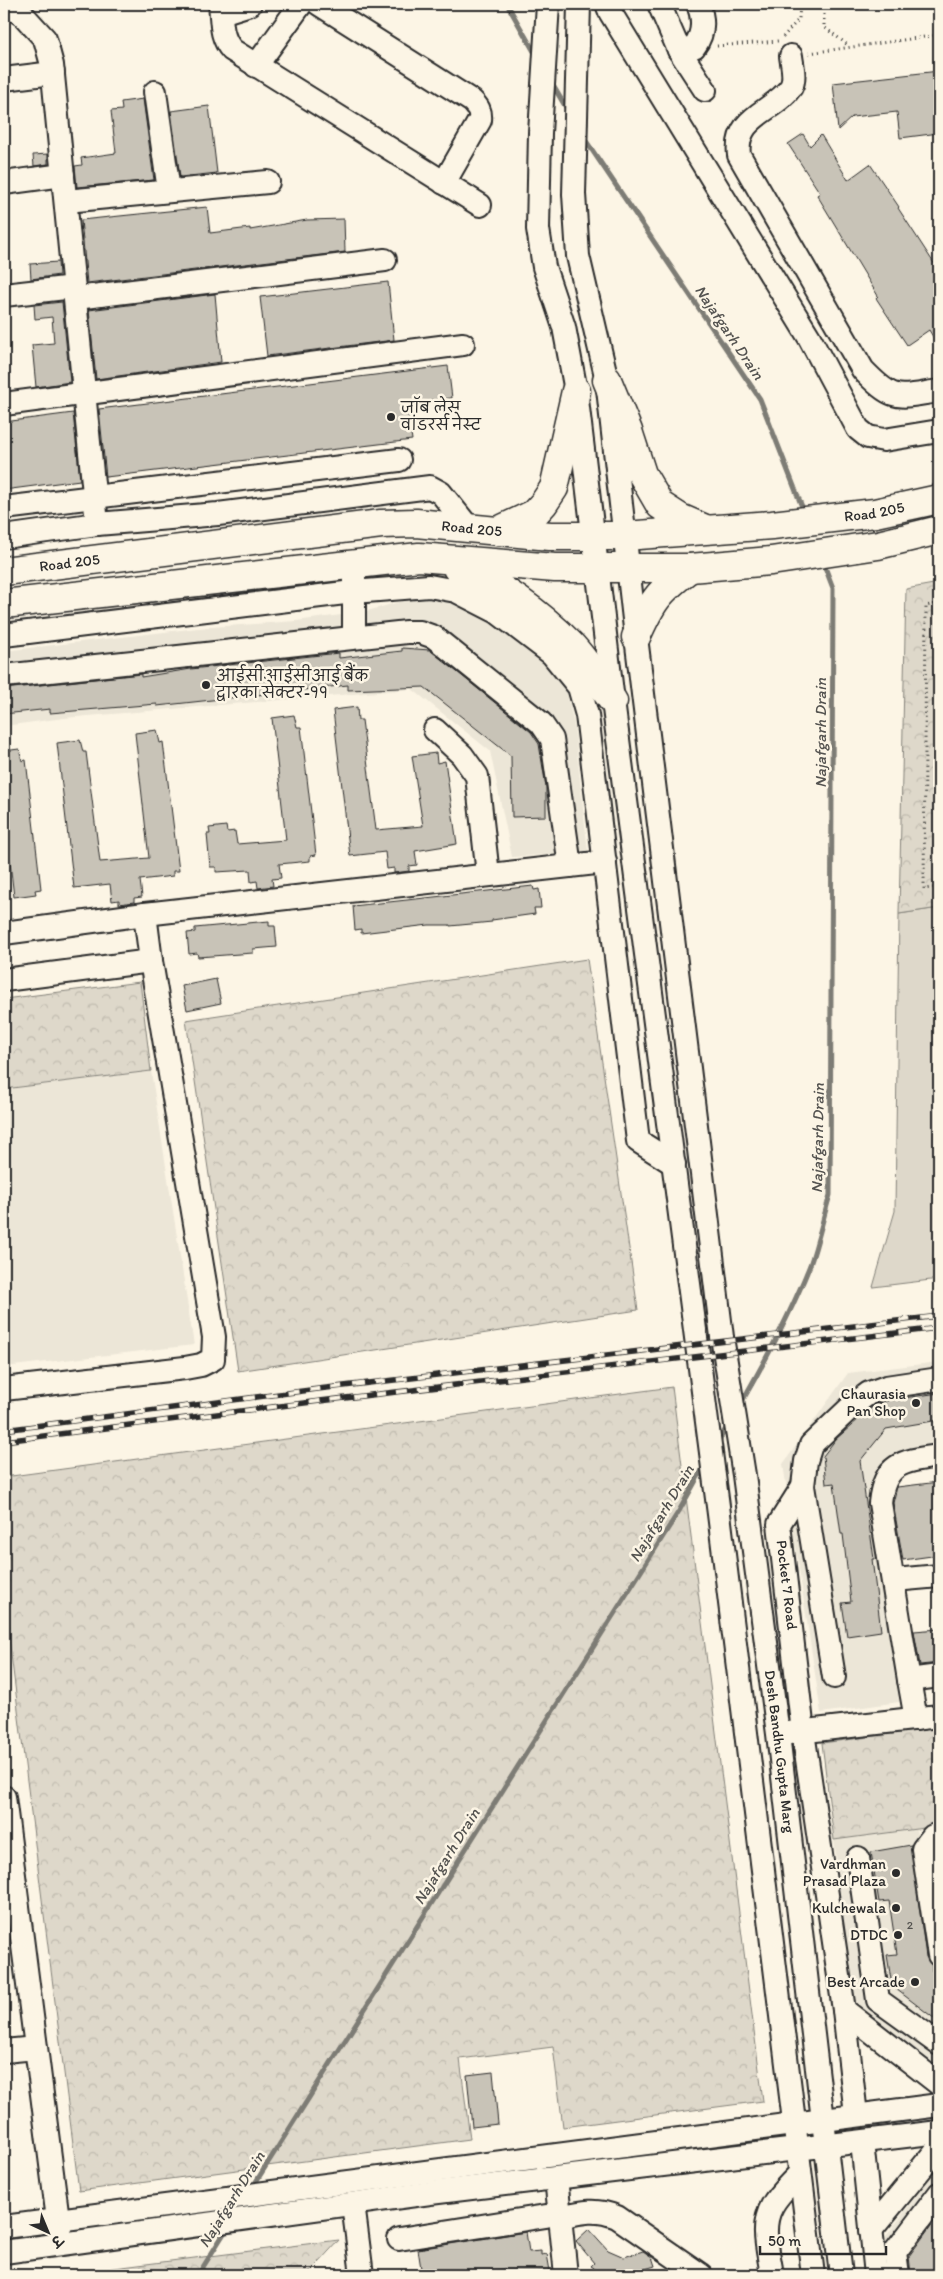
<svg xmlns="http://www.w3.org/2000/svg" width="943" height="2279" font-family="Itim,'Playpen Sans Deva',sans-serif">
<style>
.built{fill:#ece6d7}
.grass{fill:#ded8ca;stroke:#84827a}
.park{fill:url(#park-crowns);stroke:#84827a}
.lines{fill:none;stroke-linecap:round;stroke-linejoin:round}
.stream{stroke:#7d7b74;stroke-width:5}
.building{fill:#c8c3b7;stroke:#2b2b2b}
.minor-casing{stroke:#2b2b2b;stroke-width:26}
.major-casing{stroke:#2b2b2b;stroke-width:31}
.path{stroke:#2b2b2b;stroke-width:3;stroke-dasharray:1 4;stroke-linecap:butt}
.minor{stroke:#fcf5e5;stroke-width:22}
.major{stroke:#fcf5e5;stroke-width:28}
.rail-casing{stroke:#2b2b2b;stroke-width:5.5}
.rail{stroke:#fcf5e5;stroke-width:4;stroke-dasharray:11;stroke-linecap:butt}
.poi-dot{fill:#2b2b2b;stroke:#fcf5e5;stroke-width:2}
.labels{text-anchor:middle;stroke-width:5;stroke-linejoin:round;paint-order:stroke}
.number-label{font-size:12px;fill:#52514e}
.poi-label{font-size:15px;fill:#2b2b2b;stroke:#fcf5e5;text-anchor:end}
.street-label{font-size:15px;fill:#2b2b2b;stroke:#fcf5e5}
.water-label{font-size:16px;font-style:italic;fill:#545350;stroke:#fcf5e5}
</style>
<defs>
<pattern id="park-crowns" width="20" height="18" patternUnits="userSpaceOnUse" patternTransform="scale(1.25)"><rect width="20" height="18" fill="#ded8ca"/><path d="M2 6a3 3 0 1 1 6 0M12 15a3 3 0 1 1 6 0" fill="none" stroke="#bfbaae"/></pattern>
</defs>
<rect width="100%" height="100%" fill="#fcf5e5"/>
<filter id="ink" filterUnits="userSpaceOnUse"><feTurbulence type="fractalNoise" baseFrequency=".02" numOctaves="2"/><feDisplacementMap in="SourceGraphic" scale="10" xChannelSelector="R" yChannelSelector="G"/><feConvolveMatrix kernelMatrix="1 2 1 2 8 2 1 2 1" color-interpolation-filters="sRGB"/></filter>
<g filter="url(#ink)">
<path class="built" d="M432,596L456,602L483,616L515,638L558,676L566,689L574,724L588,852L512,857L490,751L412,689L64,718L4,726V651L198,628L296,621L364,612L409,599Z
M151,1071L194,1345L4,1367V1089Z
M939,1362V1445L910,1449L874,1489L899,1702L821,1713L783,1464L848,1373Z
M916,1829L937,1960L939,1965V2067L853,2003L834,1840Z
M939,2166V2275H884L881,2243Z"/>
<path class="grass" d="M939,908V1279L873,1287L895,1211L899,914Z"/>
<path class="park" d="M939,583V908L899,914L906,589Z
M587,959L638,1310L238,1371L186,1020Z
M140,982L151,1071L4,1089V999Z
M672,1387L763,2101L563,2127L553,2047L460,2059L470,2139L79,2191L4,1599V1477Z
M939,1728V1826L834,1840L822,1743Z
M339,2240L307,2275H58Z"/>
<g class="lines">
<path class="stream" d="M507,4L536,55
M551,82L568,111
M584,138L760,399L804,512
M740,1405C766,1360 791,1313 810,1265C818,1242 823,1218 830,1195L833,588L823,562
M717,1444L728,1425
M252,2188L679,1511L704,1466
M198,2275L228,2227"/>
</g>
<path class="building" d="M939,71V133L900,138L897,112L852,117L838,130L833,83Z
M143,99L154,180L77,187L75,166L82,165L81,158L116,153L111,111L122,110L121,102Z
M209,106L217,173L180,177L171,111Z
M803,134L810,146L821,135L848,180L870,164L899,207L898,208L939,271V347L929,330L907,345L876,298L878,296L817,195L820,193L788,144Z
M48,154V164L34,166L33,155Z
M207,207L210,233L250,228V230L307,220L344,219L345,252L87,283L81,220Z
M58,262L59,275L31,279L30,264Z
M388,282L394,340L267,356L260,297Z
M215,294L221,362L96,379L89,310Z
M62,302L70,382L36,387L32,345L54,343L52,317L35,319L34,305Z
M448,366L452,398L407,403L412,440L106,477L99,409Z
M73,413L80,480L4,490V422Z
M402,648L430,650L531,732L539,744L546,787V816L512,817L511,756L424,687L348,690V685L157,706V704L50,713V709L4,714V689L141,674V677L191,669L339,653V658L402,651Z
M357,707L358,720H362L376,830L423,826L412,756L436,753L437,763L445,761L457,844L415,851L417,865L409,866V871L394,873V868L387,869L385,852L350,856L333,710Z
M294,715L297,727H301L316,855L310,856V861L279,864L281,878L272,879L273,886L258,888L257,881L251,882L250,870L216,872V867H210L207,834H210L209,828L226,826L227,832L235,831L237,844L286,840L272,718Z
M157,730L160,743L163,742L179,871H173V876L140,880L142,897L134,898V902L119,904V900L112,901L110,884L74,888L57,743L80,740L83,752H86L100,862L149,858L135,733Z
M19,749L22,761L26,760L41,889L35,890L36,894L14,897L4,810V751Z
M533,886L534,890L539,889L541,908H534L535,914L492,920V922L450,926V925H429L361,933V929L355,930L353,906Z
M269,921V926H275L277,947L253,949V953L198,957L197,953L189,954L187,933L195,932V928Z
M216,979L221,1003L187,1010L182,986Z
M939,1393V1420L886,1429L860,1461L874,1559H872L881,1631L847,1636L842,1603L851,1602L843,1534H841L834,1483L826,1484L823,1456L836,1439L875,1405L889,1400Z
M939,1482V1555L903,1560L893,1503L897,1487Z
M939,1629V1663L920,1665L914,1631Z
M911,1845L926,1957L932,1965V1971L939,1977V2022L892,1986L887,1955L897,1954L889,1901L879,1902L871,1852Z
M493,2072L498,2124L472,2127L467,2075Z
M939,2215V2275H911L909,2256Z
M589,2229L608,2250L624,2257L643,2251L652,2257L655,2266L625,2275H591L594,2268L591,2266L594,2263L576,2241Z
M526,2232L529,2252L541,2251V2255L547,2254L550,2271L532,2273V2275H510L504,2269L464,2275H422L418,2249Z"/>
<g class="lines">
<g class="minor-casing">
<g id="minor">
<path d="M6,4L24,16L45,39L52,65L97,524"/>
<path d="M220,4C222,21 220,37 232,50L480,205"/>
<path d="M319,4L472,101C478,107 481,111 480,120L444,183"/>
<path d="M548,4L540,133L538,229L544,267L564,327L576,391L613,701L719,1514L813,2275"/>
<path id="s1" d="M579,4L574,194L578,256L607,380L636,637L722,1337L744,1475L778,1734L841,2275"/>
<path d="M607,4L610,12L809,337L858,429L868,437L884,440L939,431"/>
<path d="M659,4L679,50L705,90"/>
<path d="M221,13L250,4"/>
<path d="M679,50L694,47C704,34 704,19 698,4"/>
<path d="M791,56C792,65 796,78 791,87C774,112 734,116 739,155L863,370C895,403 897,397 939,391"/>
<path d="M256,66L301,4"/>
<path d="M4,79L53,73"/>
<path d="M155,92L169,191"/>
<path d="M4,183L63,175"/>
<path d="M66,201L268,182"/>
<path d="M4,295L74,287"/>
<path d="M76,298L385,260"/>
<path d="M4,404L463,344"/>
<path d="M4,508L399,460"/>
<path d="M4,537L97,524L218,514L430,487L441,493L469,528"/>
<path d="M4,635L353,592L429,586L456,591L497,612L552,654L579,687L587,715L638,1141L674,1164"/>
<path d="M354,637V578"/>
<path d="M4,676L407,632H420L434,637L541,723L552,739L570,866"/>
<path d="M435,730L462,755L477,776L488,875"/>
<path d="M4,933L145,914L605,862"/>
<path d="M4,980L151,961"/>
<path d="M4,1389L185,1368L201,1365L213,1359L214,1337L151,961L145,914"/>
<path d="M803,1486L834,1677"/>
<path d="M894,1580L939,1576"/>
<path d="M909,1680L880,1503C884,1462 904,1461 939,1456"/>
<path d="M916,1719L909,1680L939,1676"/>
<path d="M789,1733L939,1716"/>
<path d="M4,1797L60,2235"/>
<path d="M939,1834L933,1836L923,1849L939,1955"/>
<path d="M858,1858L878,2000L939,2044"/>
<path d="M844,2010L939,2084"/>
<path d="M4,2051L36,2048"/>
<path d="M856,2115L844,2010L803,1732L779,1524L803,1486L806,1461L811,1445L853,1405L869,1393L886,1387L939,1379"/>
<path d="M862,2142L876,2275"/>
<path d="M556,2178L566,2275"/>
<path d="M353,2204L362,2275"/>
<path d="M560,2217C581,2212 596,2208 617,2217L701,2275"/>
<path d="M4,2227L939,2105"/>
<path d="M871,2230L939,2147"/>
<path d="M399,2239L546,2216"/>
<path d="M4,2252L430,2193L939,2132"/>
<path d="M772,2275C769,2253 760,2227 772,2206C778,2194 791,2183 800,2173"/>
<path d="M898,2275L895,2252L939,2194"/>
</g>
</g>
<g class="major-casing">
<g id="major">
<path d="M607,380L628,431L642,474L660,505L680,518L703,528"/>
<path d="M498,531L534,514L544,503L554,488L576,391"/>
<path d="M457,568C495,579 544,617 571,645C587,662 599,683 613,701"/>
<path id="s2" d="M4,571L381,524L416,523L550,536H625L772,525L875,513L939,499"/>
<path d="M4,604L419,557L555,568H690L771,561L878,545L939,530"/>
<path d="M636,637C652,601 658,592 690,568"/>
</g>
</g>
<path class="path" d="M824,4V27L849,46
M783,37L799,19L800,4
M717,46L778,41
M809,53L939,35
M939,603L926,606L924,889L939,887"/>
<use href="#minor" class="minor"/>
<use href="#major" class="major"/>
<g class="rail-casing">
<path id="rail" d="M4,1430L318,1389L939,1316
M4,1441L320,1401L939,1328"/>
</g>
<use href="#rail" class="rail"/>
</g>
</g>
<g class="poi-dot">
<circle cx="391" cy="417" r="5"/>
<circle cx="206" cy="685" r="5"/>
<circle cx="916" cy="1403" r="5"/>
<circle cx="896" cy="1873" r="5"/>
<circle cx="896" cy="1908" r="5"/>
<circle cx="898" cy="1935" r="5"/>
<circle cx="915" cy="1982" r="5"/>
</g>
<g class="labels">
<g class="number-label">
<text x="910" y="1929">2</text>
</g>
<g class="poi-label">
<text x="401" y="413" text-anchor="start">जॉब लेस<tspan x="401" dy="17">वांडरर्स नेस्ट</tspan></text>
<text x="216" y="681" text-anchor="start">आईसीआईसीआई बैंक<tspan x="216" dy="17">द्वारका सेक्टर-११</tspan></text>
<text x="906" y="1399">Chaurasia<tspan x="906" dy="17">Pan Shop</tspan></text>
<text x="886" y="1869">Vardhman<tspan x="886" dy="17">Prasad Plaza</tspan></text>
<text x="886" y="1913">Kulchewala</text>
<text x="888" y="1940">DTDC</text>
<text x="905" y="1987">Best Arcade</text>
</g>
<g class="street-label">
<text dy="5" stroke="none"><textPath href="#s2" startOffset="875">Road 205</textPath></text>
<text dy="5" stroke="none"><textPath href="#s2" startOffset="471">Road 205</textPath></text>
<text dy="5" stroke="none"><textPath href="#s2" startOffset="66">Road 205</textPath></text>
<text transform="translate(787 1585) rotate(83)" y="5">Pocket 7 Road</text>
<text dy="5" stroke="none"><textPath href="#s1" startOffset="1762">Desh Bandhu Gupta Marg</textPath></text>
</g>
<g class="water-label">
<text transform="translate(730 332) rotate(56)" y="6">Najafgarh Drain</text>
<text transform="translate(820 733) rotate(-90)" y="6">Najafgarh Drain</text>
<text transform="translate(817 1138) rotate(-89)" y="6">Najafgarh Drain</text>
<text transform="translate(661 1513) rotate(-59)" y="6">Najafgarh Drain</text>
<text transform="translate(446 1856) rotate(-58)" y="6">Najafgarh Drain</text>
<text transform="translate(231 2199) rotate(-58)" y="6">Najafgarh Drain</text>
</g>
</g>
<rect width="943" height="2279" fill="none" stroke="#fcf5e5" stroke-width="20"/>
<rect x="10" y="10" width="923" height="2259" fill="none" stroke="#2b2b2b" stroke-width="2" filter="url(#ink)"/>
<g transform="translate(48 2232) rotate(136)" stroke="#fcf5e5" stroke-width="4" paint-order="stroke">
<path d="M0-4L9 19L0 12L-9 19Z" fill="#2b2b2b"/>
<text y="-8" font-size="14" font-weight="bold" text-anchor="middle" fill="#2b2b2b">उ</text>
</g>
<path d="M760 2246v8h126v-8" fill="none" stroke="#2b2b2b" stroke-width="2.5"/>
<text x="768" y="2246" font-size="15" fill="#2b2b2b" stroke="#fcf5e5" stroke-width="4" paint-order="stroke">50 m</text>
</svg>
